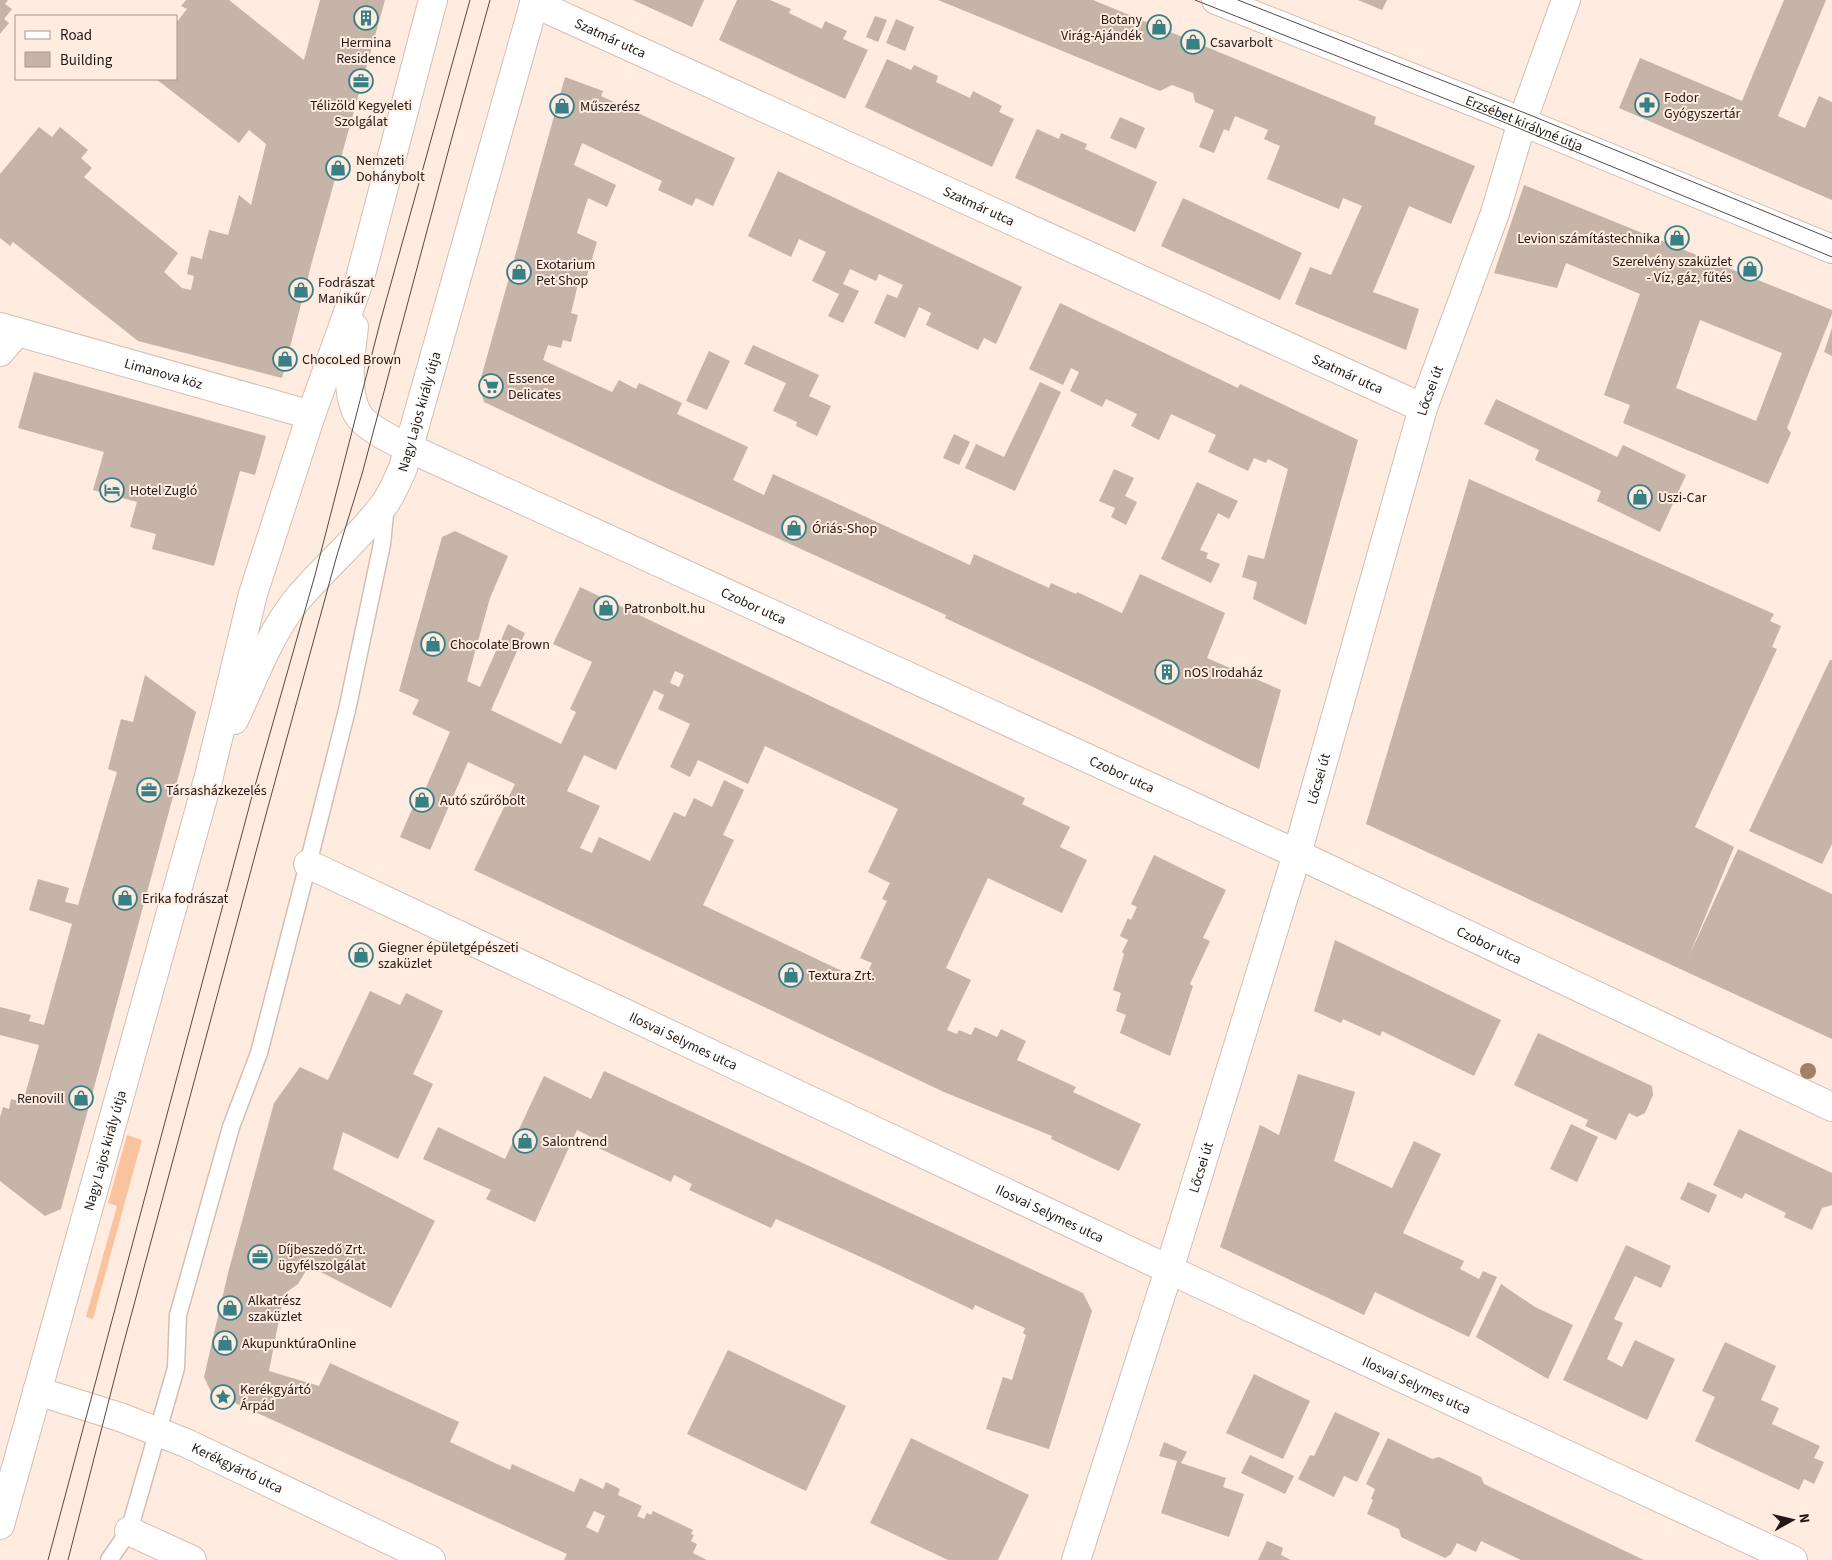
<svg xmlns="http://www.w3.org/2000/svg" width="1832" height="1560" font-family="'Source Sans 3',sans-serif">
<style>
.grass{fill:#fac3a0}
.building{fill:#c6b4a8;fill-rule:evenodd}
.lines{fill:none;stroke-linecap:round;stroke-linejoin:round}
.service-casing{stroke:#d2bfb4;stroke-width:19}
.minor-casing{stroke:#d2bfb4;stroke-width:30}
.tertiary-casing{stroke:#d2bfb4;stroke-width:30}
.secondary-casing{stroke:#d2bfb4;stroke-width:30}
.service{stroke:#fff;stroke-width:16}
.minor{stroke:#fff;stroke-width:28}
.tertiary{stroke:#fff;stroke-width:28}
.secondary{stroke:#fff;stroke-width:28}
.tram{stroke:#544a45;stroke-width:1}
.tree{fill:#a37f64}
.labels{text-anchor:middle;stroke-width:4;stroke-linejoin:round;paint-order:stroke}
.poi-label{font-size:14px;fill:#201915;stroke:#ffebdf;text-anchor:start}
.street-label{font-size:14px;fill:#201915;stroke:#ffebdf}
</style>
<rect width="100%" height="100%" fill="#ffebdf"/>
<path class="grass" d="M127,1135L142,1140L93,1319L86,1317L117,1206L108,1203Z"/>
<path class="building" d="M0,0H8L5,4L12,9L4,19L9,23L0,34Z
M186,0H229L304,60L320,0H385L313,258L282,378L138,341L13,242L10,246L0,238V174L39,127L52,137L60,127L88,150L81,158L92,168L84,177L178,253L164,272L182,288L191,290L194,276L187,274L191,256L202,259L209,230L228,235L239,195L251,205L266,144L249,130L239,143L156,79H176V23L187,9L181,6Z
M633,0H704L692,27Z
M737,0H770L791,9L789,13L822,29L825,21L847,31L843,39L868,50L845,99L719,40Z
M938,0H1093L1376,117L1374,124L1475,166L1451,224L1409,206L1373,292L1419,309L1406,350L1295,304L1310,267L1331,275L1362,206L1343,198L1339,209L1267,179L1280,146L1264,139L1268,130L1235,116L1229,131L1224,129L1214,153L1199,147L1214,110L1195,102L1193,93L1172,85L1160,91Z
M1358,0H1387L1382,10Z
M1784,0H1826L1778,116L1805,128L1819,96L1832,102V200L1619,108L1640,58L1742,101Z
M875,16L887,20L878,42L866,37Z
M896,19L914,27L905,51L886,43Z
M887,59L911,70L914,65L938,76L936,82L970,98L973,91L1002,106L999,112L1014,119L992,167L865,107Z
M565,77L603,91L601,96L735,158L713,206L696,198L692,206L658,190L662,181L582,143L574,165L616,185L607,207L588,198L577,233L597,242L584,286L578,284L571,313L578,315L571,342L563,340L561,348L548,345L543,360L612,392L619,380L636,389L639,383L682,403L677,414L748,447L733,480L764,495L773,474L970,565L974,554L1049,588L1051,583L1076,594L1077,592L1122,613L1140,574L1225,613L1207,658L1281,690L1259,769L1089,685L945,618L946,615L647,479L484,402L479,385Z
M1120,117L1145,128L1136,149L1110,138Z
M1037,129L1059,139L1061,133L1087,144L1085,149L1157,182L1135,232L1015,178Z
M778,171L1022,287L996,344L984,338L978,350L926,325L931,313L919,307L905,338L874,323L887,294L897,298L903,285L879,274L876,281L850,269L843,284L859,291L843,323L828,316L839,294L812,281L826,252L799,239L791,257L748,236Z
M1524,185L1832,310V314L1787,428L1791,433L1768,484L1623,423L1630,405L1604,395L1640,294L1566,263L1557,288L1494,273ZM1700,320L1782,353L1756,421L1676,388Z
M1183,198L1302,253L1280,300L1161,246Z
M1060,303L1238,388L1240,384L1358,440L1306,625L1253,599L1257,582L1242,577L1248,555L1264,559L1288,469L1268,459L1266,463L1254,458L1248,471L1208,452L1216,435L1171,414L1159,440L1131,426L1137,414L1106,399L1102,407L1070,391L1079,372L1071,368L1063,385L1029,369Z
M1832,328V356L1824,352Z
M753,345L819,375L809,396L831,406L817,436L796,426L797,422L773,411L786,383L744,364Z
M709,351L730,361L707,410L686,401Z
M34,372L266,436L255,475L240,471L214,566L152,549L156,534L130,527L137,502L93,490L104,452L18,428Z
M1040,382L1061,392L1015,491L965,468L976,444L1004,457Z
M1496,399L1617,457L1623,445L1686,475L1660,532L1597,501L1601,491L1535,460L1539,450L1484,424Z
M954,434L970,442L959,465L943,458Z
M1114,469L1134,478L1125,496L1137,502L1126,525L1111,517L1115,508L1099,501Z
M1469,479L1774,614L1770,621L1781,626L1772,647L1777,649L1695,827L1734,847L1689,956L1738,849L1832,894V1039L1366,824Z
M1197,482L1238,501L1229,519L1218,513L1200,550L1208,553L1206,558L1220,564L1211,583L1161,559Z
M455,531L508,556L490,598L467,681L480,687L508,624L525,633L491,710L561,744L576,712L570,709L592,662L553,644L580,587L1025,798L1022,804L1070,827L1060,847L1087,860L1062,913L988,878L946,968L971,980L947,1030L957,1034L959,1030L971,1035L975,1027L997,1037L1001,1029L1026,1041L1017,1060L1076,1087L1073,1092L1141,1124L1119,1171L1051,1139L1052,1136L944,1092L474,870L515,784L468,762L430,850L400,837L420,791L424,792L450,732L412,714L419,700L399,691L442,537ZM675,671L684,675L679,687L670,683ZM654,690L664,695L658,709L690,724L670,767L690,777L698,760L748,784L765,746L898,809L868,872L890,883L882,899L887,901L860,958L872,963L863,981L703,905L734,840L723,835L744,790L724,780L712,807L694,798L685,817L674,812L650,861L599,837L592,853L580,848L600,806L567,791L584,755L616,770Z
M1830,660H1832V844L1822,864L1749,831Z
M145,675L196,712L61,1209L45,1216L0,1181V1117L3,1107L9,1109L11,1099L23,1102L39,1045L0,1035V1007L31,1015L29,1021L44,1025L72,924L29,910L38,879L69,888L65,902L78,905L117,772L108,769L121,719L133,722Z
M1154,855L1226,890L1203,938L1210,941L1190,984L1193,986L1170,1056L1120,1033L1126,1015L1116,1011L1121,993L1113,990L1124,954L1122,952L1128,940L1120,936L1128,918L1131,920L1137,907L1131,904Z
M1335,940L1501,1020L1474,1076L1382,1031L1380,1036L1343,1019L1341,1023L1314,1011Z
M370,991L400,1005L406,993L443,1011L413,1074L433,1084L398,1159L343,1132L333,1169L435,1221L391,1308L309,1266L298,1284L284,1294L269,1371L319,1386L330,1363L459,1422L450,1442L510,1470L512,1464L574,1492L580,1478L603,1489L606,1482L620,1489L618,1495L642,1506L637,1516L644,1519L647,1513L651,1515L653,1511L693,1530L691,1534L694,1535L691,1541L697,1544L693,1553L707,1560H564L567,1554L211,1392L204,1377L228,1273L274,1103L300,1067L328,1080ZM594,1511L605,1516L598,1533L586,1527Z
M1538,1033L1652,1086L1653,1095L1645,1113L1637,1117L1629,1113L1616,1140L1585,1126L1588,1120L1514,1085Z
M604,1071L1083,1293L1092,1311L1049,1449L986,1429L1003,1377L1012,1380L1026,1335L1023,1333L1025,1328L975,1305L973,1310L874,1263L776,1219L771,1228L689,1190L692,1184L674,1175L671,1182L590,1144L593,1138L577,1130L535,1222L486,1199L491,1190L423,1159L438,1127L505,1159L544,1076L591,1099Z
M1298,1074L1355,1092L1334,1161L1392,1188L1414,1141L1441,1154L1403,1233L1464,1261L1460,1269L1479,1279L1483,1271L1497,1277L1469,1337L1375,1292L1364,1315L1220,1247L1260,1125L1279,1135Z
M1571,1124L1598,1137L1577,1182L1550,1169Z
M1739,1129L1832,1173V1205L1822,1208L1812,1230L1784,1217L1786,1213L1745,1193L1742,1199L1713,1185Z
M1688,1182L1717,1195L1709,1213L1680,1199Z
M1626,1245L1671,1266L1661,1288L1635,1276L1614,1319L1623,1323L1607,1359L1622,1367L1635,1340L1675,1359L1647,1420L1563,1380Z
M1501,1284L1535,1307L1573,1325L1548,1379L1476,1337Z
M1725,1342L1776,1366L1761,1400L1779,1408L1772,1424L1820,1446L1814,1458L1824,1462L1814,1484L1804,1479L1799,1490L1695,1441L1715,1397L1702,1391Z
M728,1350L846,1406L806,1491L687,1434Z
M1254,1374L1310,1401L1283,1459L1226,1433Z
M1335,1412L1380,1433L1357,1482L1344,1476L1334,1497L1298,1479L1310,1455L1314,1456Z
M911,1438L1029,1495L998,1560H948L870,1523Z
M1388,1438L1432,1459L1439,1457L1481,1477L1484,1484L1644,1560H1521L1481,1541L1476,1552L1457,1543L1451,1554L1445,1558L1401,1537L1399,1529L1367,1514L1373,1500L1371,1499L1375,1489L1366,1484Z
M1164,1442L1187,1452L1181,1463L1226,1478L1223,1487L1244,1494L1229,1537L1161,1513L1177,1461L1159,1456Z
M1250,1455L1294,1476L1285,1494L1241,1473Z
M1267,1541L1283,1548L1281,1555L1291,1560H1258Z"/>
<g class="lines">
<g class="service-casing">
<path id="service" d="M109,1560L129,1531L176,1368L178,1315L231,1127L259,1053L308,864L347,710L382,544L386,505"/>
</g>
<g class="minor-casing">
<g id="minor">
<path id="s1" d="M534,3L1423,408"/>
<path id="s2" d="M0,327L311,415"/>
<path d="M0,352L17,332"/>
<path id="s3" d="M409,448L1297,854L1832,1107"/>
<path id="s4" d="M308,864L1200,1284L1793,1560"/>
<path id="s5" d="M37,1391L120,1417L186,1443L431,1560"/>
<path d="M129,1531L192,1560"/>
<path id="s6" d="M1076,1560L1169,1270L1297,854L1423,408L1495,213L1522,122L1566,0"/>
</g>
</g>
<g class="tertiary-casing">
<g id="tertiary">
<path id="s7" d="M1216,0L1486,107L1832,249"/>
</g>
</g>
<g class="secondary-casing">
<g id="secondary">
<path d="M354,327C351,352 345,386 356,411C363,427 394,441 409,448"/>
<path id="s8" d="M234,720C253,681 268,636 296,601C324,567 360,538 386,502C393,491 398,479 403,468L535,0"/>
<path id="s9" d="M0,1525L209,776L253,594L311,415L359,282L433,0"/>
</g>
</g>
<use href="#service" class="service"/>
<use href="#minor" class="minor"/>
<use href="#tertiary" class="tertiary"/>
<use href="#secondary" class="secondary"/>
<path class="tram" d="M1195,0L1484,114L1832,257
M1238,0L1525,113L1832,239
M48,1560L251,800L315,575L381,319L470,0
M68,1560L121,1353L268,807L337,555L362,474L451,141L490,0"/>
</g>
<circle class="tree" cx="1808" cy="1071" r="8"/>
<defs>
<g id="building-ring" transform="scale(1.25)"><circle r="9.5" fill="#ffebdf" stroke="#378085" stroke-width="1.5"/><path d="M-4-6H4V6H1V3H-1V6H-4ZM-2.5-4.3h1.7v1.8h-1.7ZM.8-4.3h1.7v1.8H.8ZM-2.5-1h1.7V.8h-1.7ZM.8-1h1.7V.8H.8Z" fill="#378085"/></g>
<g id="shop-ring" transform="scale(1.25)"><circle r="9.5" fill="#ffebdf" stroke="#378085" stroke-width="1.5"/><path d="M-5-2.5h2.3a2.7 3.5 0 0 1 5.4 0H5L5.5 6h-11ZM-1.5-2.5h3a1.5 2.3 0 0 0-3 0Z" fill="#378085"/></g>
<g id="office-ring" transform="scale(1.25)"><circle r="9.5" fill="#ffebdf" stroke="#378085" stroke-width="1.5"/><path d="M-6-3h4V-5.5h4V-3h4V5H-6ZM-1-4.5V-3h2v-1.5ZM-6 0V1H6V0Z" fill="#378085"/></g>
<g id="pharmacy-ring" transform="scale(1.25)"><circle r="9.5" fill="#ffebdf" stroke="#378085" stroke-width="1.5"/><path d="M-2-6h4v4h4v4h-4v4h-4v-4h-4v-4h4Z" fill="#378085"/></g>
<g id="supermarket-ring" transform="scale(1.25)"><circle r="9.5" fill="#ffebdf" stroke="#378085" stroke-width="1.5"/><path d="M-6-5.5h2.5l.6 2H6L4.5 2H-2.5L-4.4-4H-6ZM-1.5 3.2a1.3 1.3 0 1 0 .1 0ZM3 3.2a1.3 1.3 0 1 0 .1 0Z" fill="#378085"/></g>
<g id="hotel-ring" transform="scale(1.25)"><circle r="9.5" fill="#ffebdf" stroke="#378085" stroke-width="1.5"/><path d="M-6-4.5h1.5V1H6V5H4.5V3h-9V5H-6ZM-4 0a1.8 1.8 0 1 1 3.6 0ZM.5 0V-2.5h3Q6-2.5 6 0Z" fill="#378085"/></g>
<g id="sight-ring" transform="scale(1.25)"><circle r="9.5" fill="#ffebdf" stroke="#378085" stroke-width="1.5"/><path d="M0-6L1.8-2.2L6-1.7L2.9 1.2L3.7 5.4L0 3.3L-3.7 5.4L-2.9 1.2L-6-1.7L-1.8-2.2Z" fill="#378085"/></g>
</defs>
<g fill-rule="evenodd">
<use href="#building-ring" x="366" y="18"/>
<use href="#shop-ring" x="1159" y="27"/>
<use href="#shop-ring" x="1193" y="42"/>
<use href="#office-ring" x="361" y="81"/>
<use href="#pharmacy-ring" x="1647" y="105"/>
<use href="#shop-ring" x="562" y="106"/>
<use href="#shop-ring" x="338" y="168"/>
<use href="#shop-ring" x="1677" y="238"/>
<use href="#shop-ring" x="1750" y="269"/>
<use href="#shop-ring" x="519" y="272"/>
<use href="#shop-ring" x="301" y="290"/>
<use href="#shop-ring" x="285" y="359"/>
<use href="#supermarket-ring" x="491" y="386"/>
<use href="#hotel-ring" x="112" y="490"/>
<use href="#shop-ring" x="1640" y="497"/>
<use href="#shop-ring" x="794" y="528"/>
<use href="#shop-ring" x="606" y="608"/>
<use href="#shop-ring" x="433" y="644"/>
<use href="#building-ring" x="1167" y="672"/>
<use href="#office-ring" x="149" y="790"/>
<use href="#shop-ring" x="422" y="800"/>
<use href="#shop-ring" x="125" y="898"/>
<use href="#shop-ring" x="361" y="955"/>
<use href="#shop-ring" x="791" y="975"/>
<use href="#shop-ring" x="81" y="1098"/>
<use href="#shop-ring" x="525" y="1141"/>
<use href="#office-ring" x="260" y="1257"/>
<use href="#shop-ring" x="230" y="1308"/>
<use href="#shop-ring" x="225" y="1343"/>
<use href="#sight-ring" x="223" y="1397"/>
</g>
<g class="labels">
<g class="poi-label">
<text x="1142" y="24" text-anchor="end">Botany<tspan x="1142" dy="16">Virág-Ajándék</tspan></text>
<text x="366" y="47" text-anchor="middle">Hermina<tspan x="366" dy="16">Residence</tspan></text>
<text x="1210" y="47">Csavarbolt</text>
<text x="1664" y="102">Fodor<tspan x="1664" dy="16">Gyógyszertár</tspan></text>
<text x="361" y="110" text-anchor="middle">Télizöld Kegyeleti<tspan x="361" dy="16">Szolgálat</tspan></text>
<text x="580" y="111">Műszerész</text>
<text x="356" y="165">Nemzeti<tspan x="356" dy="16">Dohánybolt</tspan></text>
<text x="1660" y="243" text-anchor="end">Levion számítástechnika</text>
<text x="1732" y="266" text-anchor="end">Szerelvény szaküzlet<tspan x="1732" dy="16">- Víz, gáz, fűtés</tspan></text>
<text x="536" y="269">Exotarium<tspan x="536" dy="16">Pet Shop</tspan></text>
<text x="318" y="287">Fodrászat<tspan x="318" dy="16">Manikűr</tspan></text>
<text x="302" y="364">ChocoLed Brown</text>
<text x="508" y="383">Essence<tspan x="508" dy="16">Delicates</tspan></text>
<text x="130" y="495">Hotel Zugló</text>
<text x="1658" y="502">Uszi-Car</text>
<text x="812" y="533">Óriás-Shop</text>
<text x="624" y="613">Patronbolt.hu</text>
<text x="450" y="649">Chocolate Brown</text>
<text x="1184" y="677">nOS Irodaház</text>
<text x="166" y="795">Társasházkezelés</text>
<text x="440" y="805">Autó szűrőbolt</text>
<text x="142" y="903">Erika fodrászat</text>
<text x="378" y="952">Giegner épületgépészeti<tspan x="378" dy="16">szaküzlet</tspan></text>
<text x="808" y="980">Textura Zrt.</text>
<text x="64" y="1103" text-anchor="end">Renovill</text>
<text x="542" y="1146">Salontrend</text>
<text x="278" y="1254">Díjbeszedő Zrt.<tspan x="278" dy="16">ügyfélszolgálat</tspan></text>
<text x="248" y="1305">Alkatrész<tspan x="248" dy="16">szaküzlet</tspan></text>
<text x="242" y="1348">AkupunktúraOnline</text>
<text x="240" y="1394">Kerékgyártó<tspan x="240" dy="16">Árpád</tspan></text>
</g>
<g class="street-label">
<text dy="5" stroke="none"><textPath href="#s1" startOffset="84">Szatmár utca</textPath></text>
<text dy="5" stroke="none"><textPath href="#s7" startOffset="332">Erzsébet királyné útja</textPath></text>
<text dy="5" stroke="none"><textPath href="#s1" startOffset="489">Szatmár utca</textPath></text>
<text dy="5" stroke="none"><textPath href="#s2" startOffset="170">Limanova köz</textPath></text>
<text dy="5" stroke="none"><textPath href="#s1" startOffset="894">Szatmár utca</textPath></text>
<text dy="5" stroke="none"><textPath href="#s6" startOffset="1222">Lőcsei út</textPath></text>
<text dy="5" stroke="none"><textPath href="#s8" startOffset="365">Nagy Lajos király útja</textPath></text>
<text dy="5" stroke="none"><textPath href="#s3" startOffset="379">Czobor utca</textPath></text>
<text dy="5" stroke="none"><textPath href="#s3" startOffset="784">Czobor utca</textPath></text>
<text dy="5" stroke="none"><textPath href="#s6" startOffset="818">Lőcsei út</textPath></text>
<text dy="5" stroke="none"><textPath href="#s3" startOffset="1189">Czobor utca</textPath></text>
<text dy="5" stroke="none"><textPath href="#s4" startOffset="415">Ilosvai Selymes utca</textPath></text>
<text dy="5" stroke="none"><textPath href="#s9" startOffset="389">Nagy Lajos király útja</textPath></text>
<text dy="5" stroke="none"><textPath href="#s6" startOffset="412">Lőcsei út</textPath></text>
<text dy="5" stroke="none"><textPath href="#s4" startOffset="820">Ilosvai Selymes utca</textPath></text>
<text dy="5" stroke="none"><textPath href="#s4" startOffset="1225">Ilosvai Selymes utca</textPath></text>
<text dy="5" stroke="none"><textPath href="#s5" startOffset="215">Kerékgyártó utca</textPath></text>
</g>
</g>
<rect x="15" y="15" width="162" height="65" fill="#ffebdf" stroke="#a6978e"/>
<rect x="25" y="31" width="25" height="8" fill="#ffffff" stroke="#a6978e"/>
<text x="60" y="40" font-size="15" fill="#201915">Road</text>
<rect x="25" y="52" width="25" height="15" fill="#c6b4a8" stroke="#a6978e"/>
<text x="60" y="65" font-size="15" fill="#201915">Building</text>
<g transform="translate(1792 1520) rotate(82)" stroke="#ffebdf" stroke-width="4" paint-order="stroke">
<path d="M0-4L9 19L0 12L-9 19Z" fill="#201915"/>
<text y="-8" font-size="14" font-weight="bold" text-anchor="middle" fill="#201915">N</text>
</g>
</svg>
